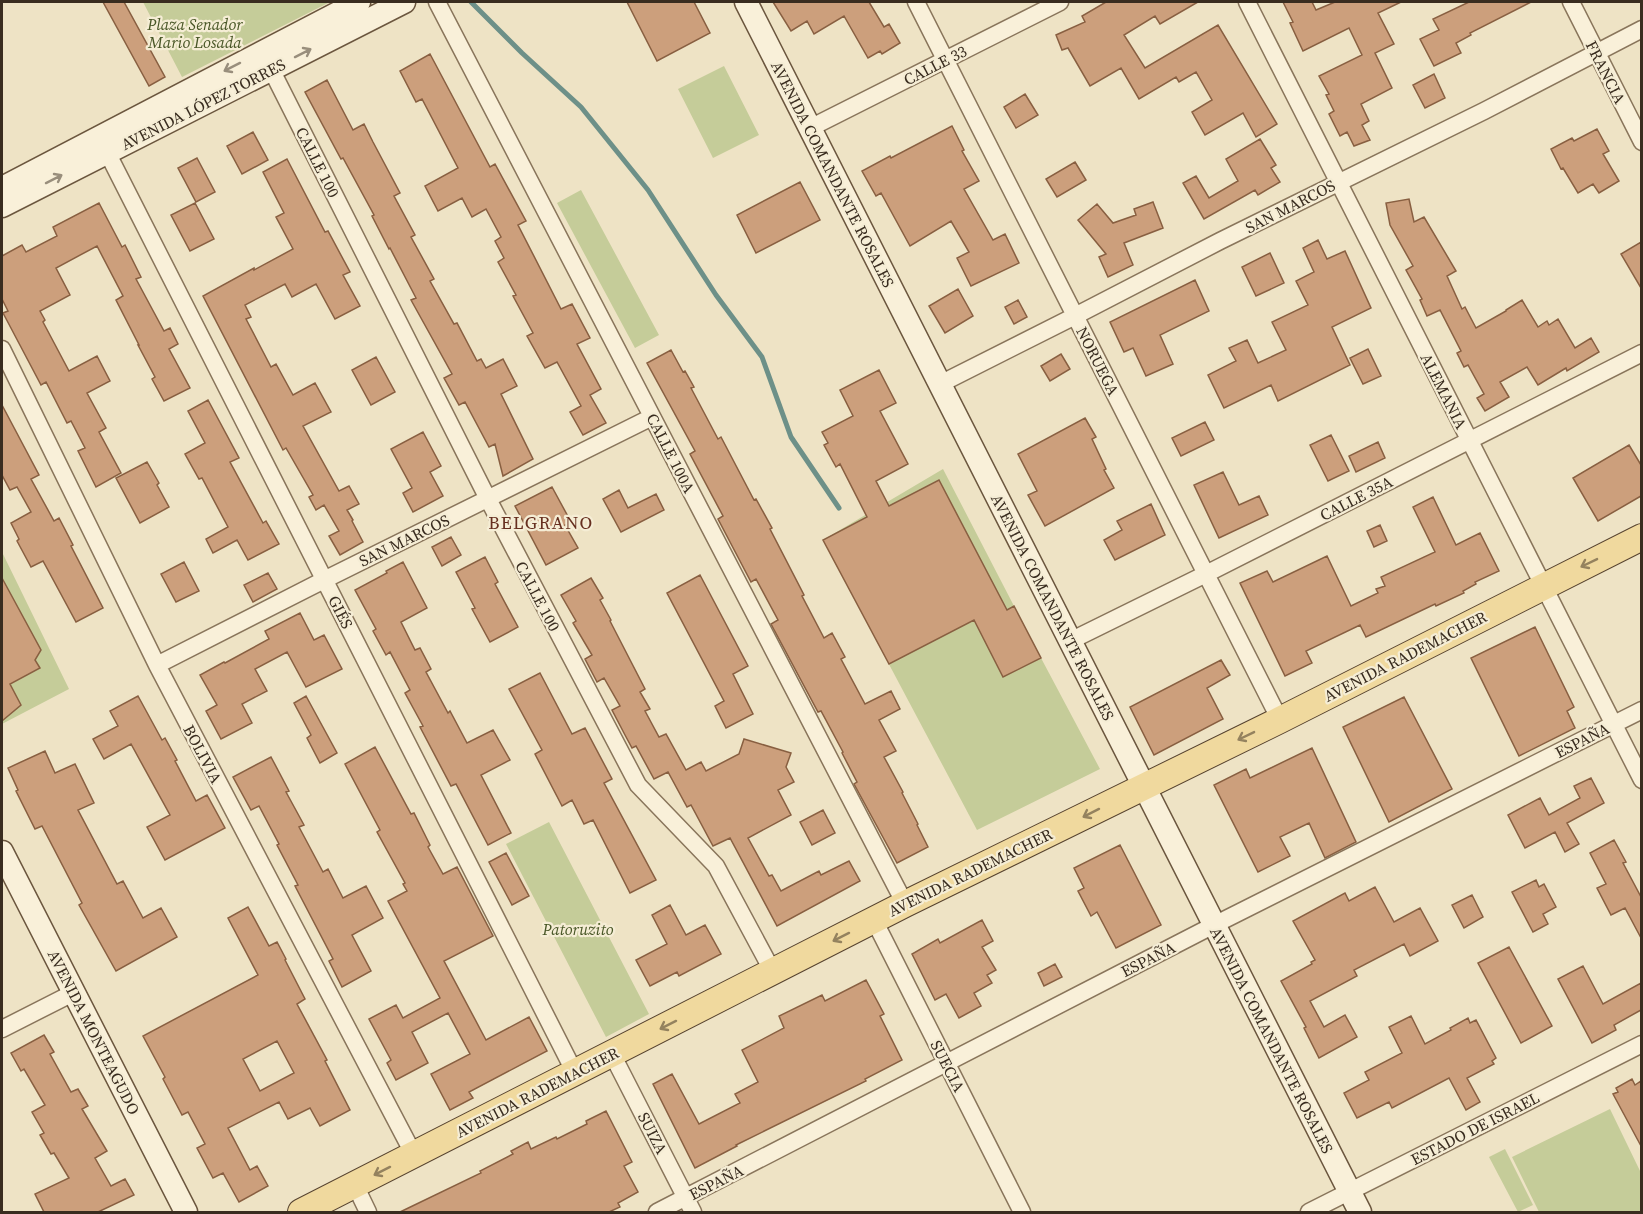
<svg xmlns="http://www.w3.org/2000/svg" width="1643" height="1214" font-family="'Source Serif 4',serif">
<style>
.green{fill:#c5cc99}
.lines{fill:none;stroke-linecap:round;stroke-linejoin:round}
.stream{stroke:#6d9088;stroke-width:5}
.building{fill:#cc9f7c;stroke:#885f41;stroke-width:1.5;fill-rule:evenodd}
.street-casing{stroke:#89755b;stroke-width:19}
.secondary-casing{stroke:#6b563e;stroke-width:25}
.primary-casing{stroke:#57432f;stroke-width:28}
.street{stroke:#f9f0d9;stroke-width:16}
.secondary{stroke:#f9f0d9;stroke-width:22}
.primary{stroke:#f0d99e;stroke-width:26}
.oneway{stroke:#998e7c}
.oneway2{stroke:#94825e}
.labels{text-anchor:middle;stroke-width:4.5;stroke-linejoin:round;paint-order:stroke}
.park-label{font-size:16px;font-style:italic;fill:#485626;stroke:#f5edd5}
.street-label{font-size:16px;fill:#392c1f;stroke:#f5edd5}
.neighbourhood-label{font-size:18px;letter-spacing:1.5px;fill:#662f1f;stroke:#f5edd5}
</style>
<rect width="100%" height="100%" fill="#eee3c5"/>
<path class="green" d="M143,2H142H330L182,77Z
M724,66L759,135L713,158L678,89Z
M581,190L659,335L635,348L557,203Z
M943,469L1041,658L1100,769L977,830L823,540Z
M2,552L69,689L2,724Z
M549,822L649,1014L606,1037L506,844Z
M1610,1109L1641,1173V1212H1539L1512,1157Z
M1505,1149L1533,1205L1518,1212L1489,1157Z"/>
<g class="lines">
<path class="stream" d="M471,2L522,53L581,107L648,190L716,295L762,357L791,437L839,508"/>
</g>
<path class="building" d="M103,2H124L165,77L149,86Z
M627,2H694L710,33L657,61Z
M773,2H869L884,27L889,24L900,43L882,54L880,51L868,58L844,16L814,34L807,21L791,31Z
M1106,2H1198L1160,24L1155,16L1124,35L1145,68L1218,25L1277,124L1256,137L1243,113L1205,135L1192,112L1212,100L1196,72L1179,82L1176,77L1139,99L1121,68L1090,86L1068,48L1062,50L1056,35L1085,22L1082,16Z
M1283,2H1312L1316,10L1335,2H1401L1378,13L1394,44L1375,53L1392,88L1361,104L1369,121L1362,125L1370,140L1354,146L1347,132L1340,136L1329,114L1334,111L1326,95L1329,94L1319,76L1362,55L1349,28L1303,51L1290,23L1293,22Z
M1469,2H1531L1470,33L1471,35L1456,43L1461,53L1434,66L1420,39L1439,30L1433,19Z
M430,54L490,167L495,164L526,221L518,225L561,309L572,304L590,338L577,344L601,389L590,395L606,423L583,435L570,412L581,406L557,362L545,368L527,336L533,333L513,296L516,295L498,262L504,258L495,241L501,237L486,209L472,217L462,198L438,211L425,186L458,168L422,99L416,102L400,71Z
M1434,74L1445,98L1425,108L1413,85Z
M327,80L353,130L364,124L373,142L400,193L394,196L415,235L411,237L434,279L430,281L454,324L457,323L477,361L481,359L486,368L503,359L517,386L501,394L533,459L503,476L495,444L489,447L465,402L459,405L444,378L452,374L411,300L416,298L390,248L389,249L372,216L374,215L343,158L341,159L305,92Z
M1025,94L1038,115L1016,128L1004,107Z
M952,126L964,150L962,151L979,181L964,189L993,240L1005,234L1019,263L971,286L957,258L969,252L951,221L910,246L881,193L876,196L862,171L890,156L891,158Z
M1597,129L1609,151L1603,154L1619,181L1599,193L1593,184L1578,193L1563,168L1561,169L1551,149L1572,138L1574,141Z
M253,132L268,160L242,174L227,146Z
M1260,139L1276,165L1271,168L1280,182L1258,195L1255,190L1204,219L1183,183L1196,176L1209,198L1238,181L1226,159Z
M197,158L215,192L196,202L178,168Z
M287,159L325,232L328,231L350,272L343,275L360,306L335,319L316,284L292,297L285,284L245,305L251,317L246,319L271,367L276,364L293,395L315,383L331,412L303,426L339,491L349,486L359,504L347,510L353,520L352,521L363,542L340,555L329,536L339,531L324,505L316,510L309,497L313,495L286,448L283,450L203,296L254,268V270L293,249L276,217L284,213L263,172Z
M1075,162L1086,180L1057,197L1046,179Z
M800,182L820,220L756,253L737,215Z
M1409,199L1414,222L1424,217L1456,271L1447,276L1462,309L1465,307L1476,328L1506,311V310L1522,300L1538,327L1547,321L1549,325L1558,319L1575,348L1591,338L1599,352L1567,371L1566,368L1538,385L1527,367L1500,382L1509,397L1485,411L1477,398L1484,394L1468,365L1464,367L1457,353L1461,351L1440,310L1427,316L1420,300L1422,299L1406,270L1413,266L1390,225L1386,203Z
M1153,202L1163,228L1124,243L1133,265L1108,277L1099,257L1106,254L1078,220L1097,204L1113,223L1136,215L1134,209Z
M99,203L122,247L125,245L141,277L136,279L164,331L170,328L178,344L169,349L190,388L164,401L152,379L155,377L138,345H139L116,300L123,296L97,246L56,268L70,295L40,311L45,320L43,322L69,371L97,356L110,381L87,393L106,428L99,432L121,473L96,487L78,451L85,448L71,421L67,423L46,382L41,385L3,313L8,311L2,299V256L22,245L26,252L57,236L53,227Z
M195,203L214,239L190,251L171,215Z
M1318,240L1327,259L1345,251L1371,308L1332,327L1350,365L1278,401L1271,385L1224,408L1208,375L1236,361L1229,348L1247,340L1258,363L1286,350L1272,322L1308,305L1296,281L1314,272L1303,248Z
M1641,242V288L1621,254Z
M1270,253L1284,283L1256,296L1242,267Z
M1195,280L1209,311L1160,335L1173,364L1146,376L1133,348L1124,352L1110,322Z
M958,289L973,316L945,333L929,306Z
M1018,300L1027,317L1014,324L1005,307Z
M1368,349L1381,376L1363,384L1350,358Z
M671,350L683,372L685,371L694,387L691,388L718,439L721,437L754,500L756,499L772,528L770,529L804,595L802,596L824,638L832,633L845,657L841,659L865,704L891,691L900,709L879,720L896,751L884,757L903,792L902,793L918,824L917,825L928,847L897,863L854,784L857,782L842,753L843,752L821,711L818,712L771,624L778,620L756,579L751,582L718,519L723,516L690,454L695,451L647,363Z
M1061,354L1070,369L1050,381L1041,366Z
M376,357L395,392L371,405L352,370Z
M879,370L896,403L880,411L908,464L876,481L889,506L939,480L1007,610L1014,606L1041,658L1003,677L974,620L889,664L823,540L867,517L840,464L836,467L824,445L828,443L822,432L853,416L840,390Z
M208,400L239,458L230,462L263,523L266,521L279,544L248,560L237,540L213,553L206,539L228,527L202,478L199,479L185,454L205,443L188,411Z
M2,405L39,475L31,479L54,521L59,518L73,545L71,546L103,608L76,622L43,561L31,567L17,541L19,539L11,523L31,512L17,487L10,490L2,475Z
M1085,418L1096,437L1092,439L1106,469L1104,470L1114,488L1045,526L1028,495L1037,491L1018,454Z
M1205,422L1214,440L1181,456L1172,438Z
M423,432L441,466L430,472L443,496L413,512L403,493L412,488L391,449Z
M1331,435L1349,471L1328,481L1310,445Z
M1378,442L1385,458L1356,472L1349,456Z
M1629,445L1641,465V496L1598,521L1573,478Z
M147,462L159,483L157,485L169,507L140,523L116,478Z
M1223,472L1239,505L1259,496L1268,515L1219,538L1194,485Z
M552,487L571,522L565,525L578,548L546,565L515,506Z
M619,490L628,508L656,494L664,510L621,532L603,499Z
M1433,497L1456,545L1480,533L1499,571L1475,582L1476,584L1463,591L1464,593L1436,606L1435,604L1366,637L1360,625L1306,651L1312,663L1285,676L1240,583L1267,571L1273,582L1327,556L1351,606L1378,593L1376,589L1385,586L1381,577L1435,552L1413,507Z
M1151,504L1165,535L1115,560L1104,540L1122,530L1117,521Z
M1380,525L1387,541L1374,547L1367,531Z
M451,537L461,555L442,566L432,547Z
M485,557L498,582L495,584L518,627L490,642L472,609L475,608L456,572Z
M184,562L199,591L176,602L161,574Z
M403,562L427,608L401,622L415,650L420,648L431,669L426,672L448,713L450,711L467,743L493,730L510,760L481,775L511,833L488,845L456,784L451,786L420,727L423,726L405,693L410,690L390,652L386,655L373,631L376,629L355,590L387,573L386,571Z
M268,573L277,589L253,602L244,585Z
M700,575L748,666L733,674L753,714L726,728L715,706L724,701L667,593Z
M2,578L41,650L35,660L40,668L10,684L21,705L2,721Z
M591,578L603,598L600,600L611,620L610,621L645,689L640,692L650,709L645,711L659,737L666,734L686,770L701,762L706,771L739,754L744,739L791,753L786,767L794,782L778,790L791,815L748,838L769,876L772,875L781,891L819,871L821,875L849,861L860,881L777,926L730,838L713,846L691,805L687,807L668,772L654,779L636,746L632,748L625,735L612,710L620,706L604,678L597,682L585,659L592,655L573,623L576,621L561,595Z
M300,613L314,640L324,635L342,669L306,687L287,652L255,669L267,691L242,704L252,723L221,739L206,711L217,705L200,675L224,662L225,663L269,639L265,631Z
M1535,627L1574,707L1567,711L1575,728L1519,756L1471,658Z
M1221,660L1230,675L1207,688L1223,719L1154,755L1130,707Z
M540,673L572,734L585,728L612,779L604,783L656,880L630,893L593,820L584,824L572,800L562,806L535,754L542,750L509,689Z
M138,696L162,740L165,738L177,760L175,761L196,801L207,795L225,828L165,860L147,827L170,815L131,744L104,759L93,739L118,726L110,711Z
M306,696L337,753L320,763L307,738L311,735L294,703Z
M1404,697L1452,789L1389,822L1343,727Z
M375,747L411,814L414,813L430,845L428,847L443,874L457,867L493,936L444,961L486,1040L529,1017L547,1051L469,1092L473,1098L450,1110L431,1074L470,1054L448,1013L412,1032L428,1063L396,1080L387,1063L391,1060L369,1019L396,1005L403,1018L440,998L388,901L407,891L403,884L405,883L377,832L380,830L345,764Z
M1312,748L1356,842L1325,858L1309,823L1280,837L1290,856L1258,872L1214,785L1246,769L1250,778Z
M45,751L55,773L75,764L94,803L78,810L117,884L123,881L143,918L161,908L177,937L116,971L79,905L82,903L42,826L35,829L16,791L18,790L8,768Z
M271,757L289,791L286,792L304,825L299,827L323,872L328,869L343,898L366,886L383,918L352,935L371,971L342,987L329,961L333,959L295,886L298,885L277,845L279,844L259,806L251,810L233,777Z
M1591,778L1604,803L1567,823L1579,844L1565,852L1555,832L1525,848L1508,815L1540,798L1549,815L1580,798L1574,786Z
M823,810L835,833L812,845L800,822Z
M1614,840L1626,862L1623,863L1641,897V938L1625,908L1611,915L1597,888L1606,884L1590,853Z
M1120,845L1161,925L1116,948L1097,912L1091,916L1078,891L1084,888L1074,868Z
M506,853L529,896L512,905L489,862Z
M1536,880L1539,887L1544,884L1556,907L1543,914L1548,924L1533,932L1512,892Z
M1375,887L1394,922L1420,908L1438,941L1410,956L1404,944L1354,970L1357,976L1310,1001L1324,1027L1345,1015L1357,1037L1319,1058L1304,1028L1306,1027L1281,981L1312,964L1311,962L1315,960L1293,921L1345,893L1349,901Z
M1472,895L1483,917L1464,928L1452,905Z
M670,905L686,935L705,925L721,954L679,976L677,972L650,986L636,960L667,944L652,915Z
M248,907L269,946L277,942L286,959L285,960L305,999L297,1004L327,1060L325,1061L350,1110L320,1126L310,1108L288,1119L279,1102L228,1128L250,1170L257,1166L268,1186L239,1202L223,1173L213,1178L197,1148L205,1144L188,1112L182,1115L163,1079L165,1077L143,1036L258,975L228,918ZM277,1041L294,1073L260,1091L243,1059Z
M982,920L993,941L982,947L996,970L987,975L992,983L974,993L981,1006L959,1018L946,994L935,1000L912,954L938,939L940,943Z
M1509,947L1552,1026L1521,1043L1478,963Z
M1055,964L1062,977L1044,986L1038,973Z
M1583,966L1603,1004L1641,983V1010L1614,1025L1616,1030L1592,1043L1558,979Z
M866,980L884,1014L880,1016L902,1060L865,1079L866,1081L736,1145L737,1146L695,1168L653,1084L672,1074L699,1124L740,1103L735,1094L758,1082L742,1050L784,1028L779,1016L822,995L825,1001Z
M1411,1016L1425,1044L1451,1030L1450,1028L1468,1018L1470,1023L1476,1020L1496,1058L1492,1061L1494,1064L1467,1078L1480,1102L1466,1110L1449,1078L1392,1108L1389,1102L1357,1118L1344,1093L1369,1080L1365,1072L1402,1053L1389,1027Z
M44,1035L54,1052L50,1054L71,1092L78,1089L88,1106L82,1109L107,1151L95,1158L111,1186L125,1179L134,1195L98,1212H44L35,1194L69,1178L54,1153L51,1154L40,1135L44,1133L32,1112L45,1105L24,1069L21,1071L11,1053Z
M1632,1079L1635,1085L1641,1081V1146L1613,1094L1618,1092L1616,1088Z
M606,1111L632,1162L624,1166L638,1192L618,1203L620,1207L609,1212H400L481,1173L480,1171L513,1154L511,1151L528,1142L531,1149L556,1137L557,1139L587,1124L586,1121Z"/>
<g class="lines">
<g class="street-casing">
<path id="street" d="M437,2L905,904
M916,2L1280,720
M1247,2L1642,780
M1571,2L1642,142
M271,69L488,499L638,785L716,866L773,972
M810,128L1060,2
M107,152L575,1073
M2,349L157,665L414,1155
M940,384L1075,316L1220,241L1484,111L1642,29
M1070,641L1206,574L1642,353
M157,665L324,580L652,417
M874,920L1022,1212
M2,1029L73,993
M612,1054L693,1212
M355,1185L368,1212
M657,1212L1214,925L1642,710
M1309,1212L1642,1044"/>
</g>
<g class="secondary-casing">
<path id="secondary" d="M746,2L1360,1212
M2,188L359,2
M2,206L404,2
M2,852L186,1212"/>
</g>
<g class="primary-casing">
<path id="primary" d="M301,1212L905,904L1280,720L1642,537"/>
</g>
<use href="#street" class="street"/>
<use href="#secondary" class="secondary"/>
<use href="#primary" class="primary"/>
</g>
<defs><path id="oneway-shaft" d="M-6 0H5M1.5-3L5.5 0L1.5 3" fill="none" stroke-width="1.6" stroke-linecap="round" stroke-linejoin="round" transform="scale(1.5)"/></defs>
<g class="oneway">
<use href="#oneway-shaft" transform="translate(303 53) rotate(-27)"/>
<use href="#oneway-shaft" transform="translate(232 67) rotate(153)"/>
<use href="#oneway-shaft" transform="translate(54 179) rotate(-27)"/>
</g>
<g class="oneway2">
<use href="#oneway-shaft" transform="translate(1589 563) rotate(154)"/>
<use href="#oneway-shaft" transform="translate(1246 736) rotate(154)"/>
<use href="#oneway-shaft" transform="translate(1091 813) rotate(153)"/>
<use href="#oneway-shaft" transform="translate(841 937) rotate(153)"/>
<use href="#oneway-shaft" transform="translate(668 1025) rotate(153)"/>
<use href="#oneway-shaft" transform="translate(382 1171) rotate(153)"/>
</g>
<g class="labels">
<g class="park-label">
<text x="195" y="30">Plaza Senador<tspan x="195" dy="18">Mario Losada</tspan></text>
<text x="578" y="935">Patoruzito</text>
</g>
<g class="street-label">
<text transform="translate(935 65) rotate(-27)" y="6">CALLE 33</text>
<text transform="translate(1606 72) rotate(63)" y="6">FRANCIA</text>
<text transform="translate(203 104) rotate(-27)" y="6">AVENIDA LÓPEZ TORRES</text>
<text transform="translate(318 162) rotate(63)" y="6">CALLE 100</text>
<text transform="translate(833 174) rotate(63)" y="6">AVENIDA COMANDANTE ROSALES</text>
<text transform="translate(1290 206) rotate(-27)" y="6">SAN MARCOS</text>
<text transform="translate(1098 361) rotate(63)" y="6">NORUEGA</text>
<text transform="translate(1444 391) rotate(63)" y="6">ALEMANIA</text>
<text transform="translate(671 453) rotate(63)" y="6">CALLE 100A</text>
<text transform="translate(1356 498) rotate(-27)" y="6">CALLE 35A</text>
<text transform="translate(404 540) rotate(-26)" y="6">SAN MARCOS</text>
<text transform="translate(538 596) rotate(62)" y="6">CALLE 100</text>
<text transform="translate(1053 607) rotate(63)" y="6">AVENIDA COMANDANTE ROSALES</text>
<text transform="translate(341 612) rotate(63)" y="6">GIÉS</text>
<text transform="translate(1405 656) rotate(-27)" y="6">AVENIDA RADEMACHER</text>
<text transform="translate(1582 740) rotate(-27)" y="6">ESPAÑA</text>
<text transform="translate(203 754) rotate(62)" y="6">BOLIVIA</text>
<text transform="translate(970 872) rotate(-26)" y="6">AVENIDA RADEMACHER</text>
<text transform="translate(1148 959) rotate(-27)" y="6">ESPAÑA</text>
<text transform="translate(94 1032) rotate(63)" y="6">AVENIDA MONTEAGUDO</text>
<text transform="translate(1272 1040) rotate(63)" y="6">AVENIDA COMANDANTE ROSALES</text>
<text transform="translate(948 1066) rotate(63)" y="6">SUECIA</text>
<text transform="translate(537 1092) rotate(-27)" y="6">AVENIDA RADEMACHER</text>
<text transform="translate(1475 1128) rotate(-27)" y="6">ESTADO DE ISRAEL</text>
<text transform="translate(653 1133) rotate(63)" y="6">SUIZA</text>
<text transform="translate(716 1182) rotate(-27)" y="6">ESPAÑA</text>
</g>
<g class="neighbourhood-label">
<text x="541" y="529">BELGRANO</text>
</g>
</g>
<rect width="1643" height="1214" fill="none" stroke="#392c1f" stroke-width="6"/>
</svg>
